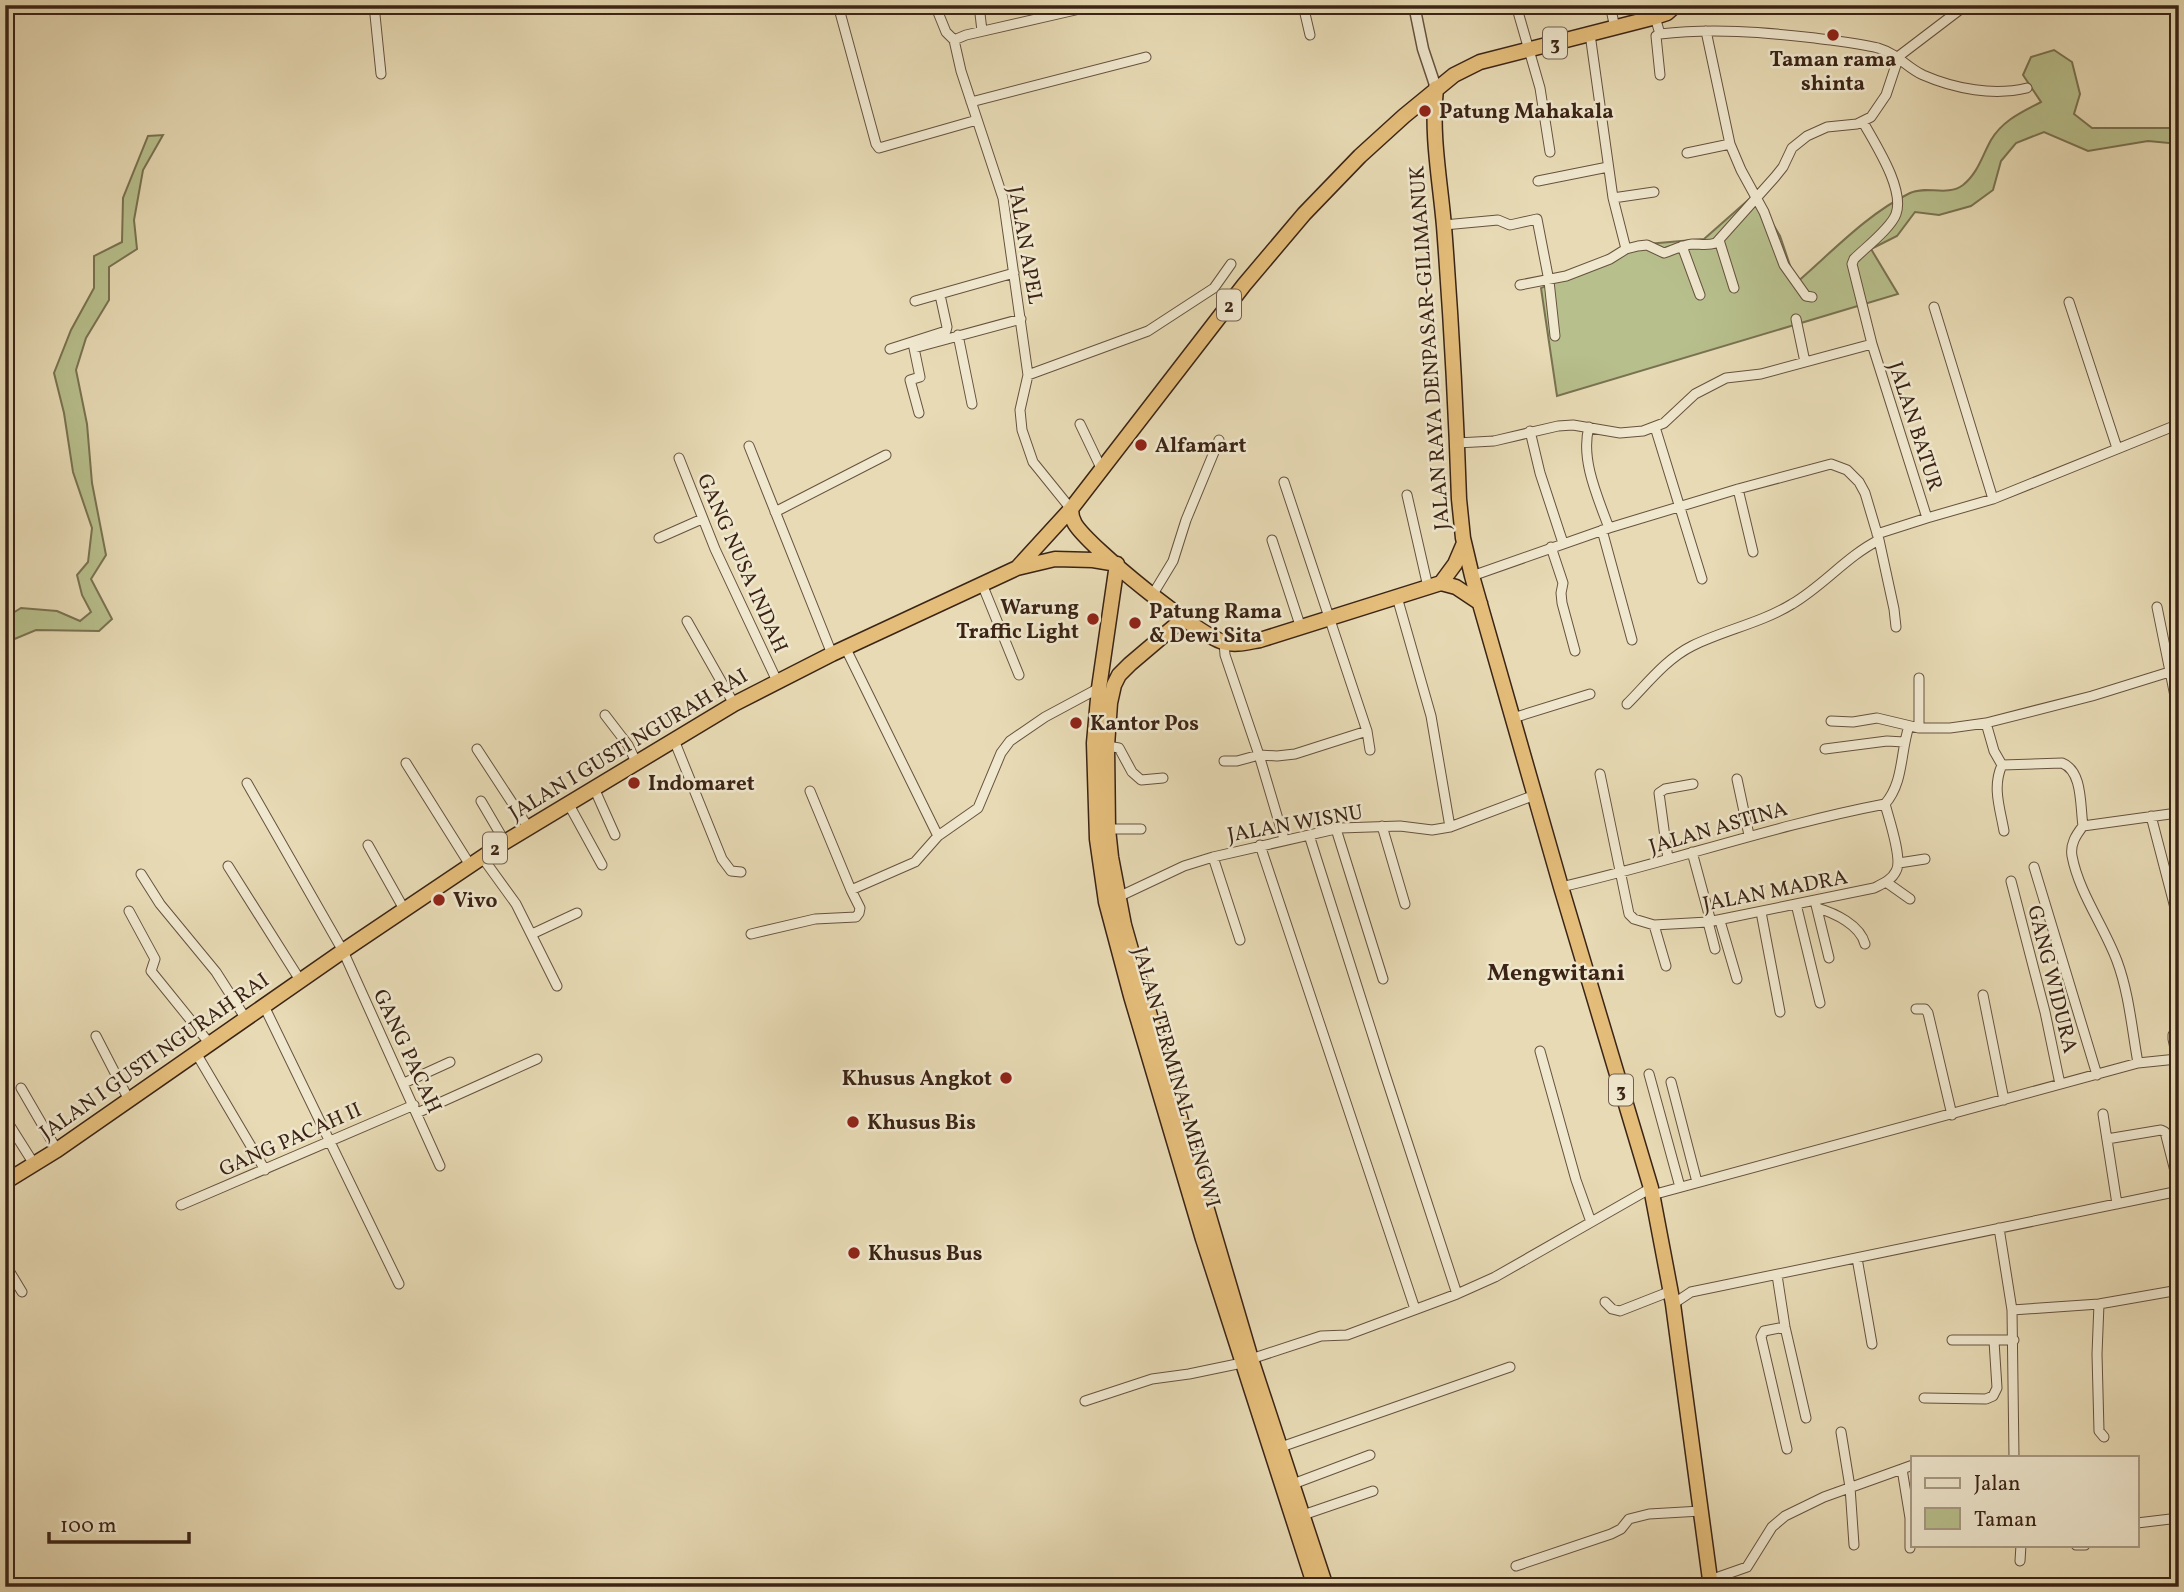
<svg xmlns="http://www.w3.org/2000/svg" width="2184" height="1592" font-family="Vollkorn,serif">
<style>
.green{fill:#b7bf8c;stroke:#797251;stroke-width:2}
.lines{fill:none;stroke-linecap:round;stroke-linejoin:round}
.minor-casing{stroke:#66523e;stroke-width:11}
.tertiary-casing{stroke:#66523e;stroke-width:13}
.trunk-casing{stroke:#3b2416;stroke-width:17}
.minor{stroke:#efe7ce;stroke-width:9}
.tertiary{stroke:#efe7ce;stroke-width:10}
.trunk{stroke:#e4bd7a;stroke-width:14}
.poi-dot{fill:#8f2418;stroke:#efe7ce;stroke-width:2.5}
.labels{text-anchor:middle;stroke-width:5;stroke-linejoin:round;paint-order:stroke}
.shield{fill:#efe7ce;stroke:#715e4d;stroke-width:2}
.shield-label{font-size:19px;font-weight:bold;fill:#3b2416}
.poi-label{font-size:21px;font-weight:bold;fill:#3b2416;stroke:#efe7ce;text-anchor:start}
.street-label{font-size:21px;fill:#3b2416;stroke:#efe7ce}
.quarter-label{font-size:24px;font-weight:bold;fill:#3b2416;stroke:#efe7ce}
</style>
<rect width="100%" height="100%" fill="#e7dab4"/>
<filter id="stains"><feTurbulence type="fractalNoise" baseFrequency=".00286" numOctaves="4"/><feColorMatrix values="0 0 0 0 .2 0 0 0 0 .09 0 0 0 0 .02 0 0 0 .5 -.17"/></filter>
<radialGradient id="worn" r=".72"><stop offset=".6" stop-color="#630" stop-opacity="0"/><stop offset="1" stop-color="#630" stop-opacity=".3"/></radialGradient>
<path class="green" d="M2054,50L2072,62L2080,94L2074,114L2092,128H2179V144L2148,141L2088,151L2044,132L2016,143L2001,161L1993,190L1971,206L1939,215L1915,212L1897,236L1871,249L1898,294L1557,396L1541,288L1647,244L1704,239L1755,194L1780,236L1796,283C1833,251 1867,214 1910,193C1926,185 1947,197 1963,185C1978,173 1982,156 1991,140C2003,120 2022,112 2041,102L2023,75L2031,57Z
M163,135L143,170L134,220L137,249L109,267V300L86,338L76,370L87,424L92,483L106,555L91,579L112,619L99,631L36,630L5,643V618L21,608L57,611L80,621L91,612L82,595L77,575L88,562L92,528L73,472L64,413L54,373L71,330L94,288V256L122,242L123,198L148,136Z"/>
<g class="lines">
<g class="minor-casing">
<path id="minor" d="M374,5L381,74
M838,5L876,144L879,148L977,120
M935,5L946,32L954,40
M979,5L982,31
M1303,5L1310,35
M1516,5L1540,88L1550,152
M1610,5L1615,28
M2165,5L2179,9
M1655,17L1660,34L1656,36L1660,75
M1706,31L1730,144L1741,170L1764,212L1784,265L1806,296L1812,297
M1590,34L1613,198L1626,249
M1660,34C1712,28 1763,32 1815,38C1836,41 1857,43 1878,48C1898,54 1906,67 1923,75C1955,89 1994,96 2027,88
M971,102L1146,57
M1863,122C1875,144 1905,189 1896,214C1891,228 1865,248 1854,259L1852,264L1872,344
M1687,153L1730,144
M1538,181L1608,167
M1613,198L1654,192
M1444,225L1498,220L1510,225L1537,219L1549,281L1555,336
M1719,240L1734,288
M1682,246L1700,295
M1520,285L1566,276L1610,259L1626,249L1638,246L1647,245L1664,253C1673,250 1683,245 1692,244C1701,244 1707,246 1716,243L1775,177L1783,167L1792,148L1807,136L1827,127L1857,124L1871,117L1886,95L1899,56L1966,5
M915,301L1014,273
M2069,302L2117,448
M1934,307L1993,499
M1796,319L1805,362
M958,335L972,404
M890,349L946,331L947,327L940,295
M1028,375L1148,331L1214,288L1231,264
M919,413L910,380L920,377L914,348L1021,319
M1080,424L1102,470
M1589,427C1580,459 1598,498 1609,528
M1655,427L1702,579
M1530,431L1540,473L1563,543
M1457,443L1494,441L1558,426L1573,425L1620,433L1643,431L1664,423L1695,394L1726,378L1761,374L1872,344L1927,518L1993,499L2179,424
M749,446L832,654
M679,458L715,549L777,681
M1284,482L1367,731L1370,750
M1738,489L1753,552
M1407,495L1428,587
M1071,509L1033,462L1022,430L1020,410L1028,375L1003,198L961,71L954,40L966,35L1097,5
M775,512L886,455
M1602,530L1632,640
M1877,534L1927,518
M659,538L702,519
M1272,540L1301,628
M1551,547L1563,583L1561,593L1562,603L1575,651
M1472,576L1609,528L1738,489L1831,464L1847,470L1859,482L1865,493L1879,540L1894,609L1896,627
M982,584L1019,675
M1153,594L1173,561L1186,520L1219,440
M1397,597L1431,716L1450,827
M2157,607L2179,716
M687,621L734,704
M1224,642L1225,655L1259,755L1284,839
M845,647L938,836L978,808L1001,753L1010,741L1045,717L1099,688
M1627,704C1647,684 1666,659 1692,646C1724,630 1761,623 1792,604C1823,586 1847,556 1879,540
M605,715L628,745L636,762
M1513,718L1590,694
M1831,721L1853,722L1877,718L1919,728H1950L1986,723L2092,696L2179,669
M1986,723L1994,751L2002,765L2062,763C2083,771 2080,806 2083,826
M1919,728V678
M674,740L722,859L731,871L741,872
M1102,745L1119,748L1132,772L1141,780L1163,778
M477,749L528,827
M1825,749L1887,741L1904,742
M1224,761H1237L1259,755L1277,756L1295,754L1367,731
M406,763L470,865
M2002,765C1992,787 2000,808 2004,831
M1600,774L1629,914L1634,919L1654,925L1708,922L1874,888C1882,884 1892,880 1896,871C1903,860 1889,819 1885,804
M1737,779L1749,835
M247,783L343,951L440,1166
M594,788L615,835
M810,791L851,890
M481,801L505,842
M568,803L602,865
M1885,804C1904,782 1900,753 1909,726
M2151,816L2179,923
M1382,826L1405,904
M1108,829H1141
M1336,829L1383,979
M1309,835L1384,1071L1457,1294
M368,845L404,909
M1260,845L1415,1309
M1692,852L1711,922
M482,857L516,904L557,986
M1213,857L1240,940
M1668,859L1659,793L1665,789L1693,784
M1899,863L1925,859
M228,866L300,980
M2034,867L2097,1075
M141,874L160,904L216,972L246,1019
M2011,881L2045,1012L2060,1084
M1886,882L1910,899
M1561,887C1670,862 1775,825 1885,804
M1114,899L1184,866L1213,857L1340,828L1400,826L1432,830L1450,827L1535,795
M1796,904L1820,1003
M1816,905L1829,958
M1817,908C1835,913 1860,925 1865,944
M129,911L155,959L151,971L210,1044
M1761,912L1780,1012
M1720,921L1737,979
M1708,922L1715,949
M1654,925L1666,966
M532,934L577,913
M751,934L815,919L856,917L859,913L860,908L851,890L915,862L938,836
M1983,995L2004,1100
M264,1006L399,1284
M1916,1009H1925L1928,1013L1952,1115
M96,1036L129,1100
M1540,1051L1576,1180L1591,1222
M196,1053L265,1170
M2178,1062L2173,1039V1035L2179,1033
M2138,1063C2132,1030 2129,993 2117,961C2104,926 2079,893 2072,856C2070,844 2076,835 2083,826L2170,814H2179
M1649,1074L1680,1187
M1671,1082L1697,1182
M404,1083L450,1062
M21,1088L57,1150
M417,1113L537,1059
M2103,1114L2117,1204
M5,1118L34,1164
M2107,1139L2161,1130L2165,1132L2179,1187
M1652,1195L2138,1063L2177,1059
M181,1205L414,1105
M1999,1228L2012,1310L2014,1457
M1857,1258L1872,1344
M5,1264L22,1292
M1777,1275L1785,1327L1806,1418
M1605,1302L1612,1309L1620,1311L1671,1291
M1673,1304L1691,1292L2179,1191
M2099,1304L2097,1354L2099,1431L2104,1437
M2012,1310L2099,1304L2179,1290
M1785,1327L1764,1331L1761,1337L1787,1449
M1952,1340H2014
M1251,1359L1321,1336L1347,1335L1457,1294L1495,1277L1651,1188
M1924,1398L1986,1399L1993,1396L1997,1388L1994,1341
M1085,1401L1152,1379L1189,1374L1242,1363
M1841,1432L1850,1487L1854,1545
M1281,1447L1510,1367
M1902,1469L1910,1518V1548
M1293,1484L1370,1455
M1303,1515L1373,1491
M2137,1523L2179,1518
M2076,1545H2085
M2020,1561L2021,1545
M1516,1566L1611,1534L1621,1529L1629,1519L1649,1514L1701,1511
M1710,1580L1747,1567L1772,1527L1785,1516L1824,1497L1913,1465"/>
</g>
<g class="tertiary-casing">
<path id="tertiary" d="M1414,5L1423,49L1436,88"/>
</g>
<g class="trunk-casing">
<path id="trunk" d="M1436,88C1431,135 1440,180 1444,226C1451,317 1456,408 1459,499L1463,538L1472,576L1561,887L1651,1188L1673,1304L1711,1587
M1071,509C1071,514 1072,519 1075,524C1090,548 1195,633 1223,642C1235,646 1248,642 1260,640L1441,583L1456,587L1480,603
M1117,564L1099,688L1094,743L1097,839L1106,902L1131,996L1203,1239L1315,1587
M1018,567L1071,509L1244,285L1304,214L1360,156L1404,116L1454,75L1480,62L1652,18L1667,13L1676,5
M1441,583L1455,564L1464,543
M1183,619L1130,664L1119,675L1114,685L1110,703L1107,746L1108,829L1111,857L1124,925L1143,992L1251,1359L1326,1587
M5,1182L57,1150L343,951L505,842L734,704L832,654L1017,568L1055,559L1093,560L1117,564"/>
</g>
<use href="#minor" class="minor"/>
<use href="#tertiary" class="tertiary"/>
<use href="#trunk" class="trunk"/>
</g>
<g class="poi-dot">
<circle cx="1833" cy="35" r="7"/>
<circle cx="1425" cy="111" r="7"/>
<circle cx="1141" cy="445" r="7"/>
<circle cx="1093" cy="619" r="7"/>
<circle cx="1135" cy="623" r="7"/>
<circle cx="1076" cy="723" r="7"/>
<circle cx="634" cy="783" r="7"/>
<circle cx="439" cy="900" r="7"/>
<circle cx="1006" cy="1078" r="7"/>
<circle cx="853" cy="1122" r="7"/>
<circle cx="854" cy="1253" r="7"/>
</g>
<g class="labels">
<g class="shield">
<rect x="1543" y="27.5" width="24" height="31" rx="5"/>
<rect x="1217" y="289.5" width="24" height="31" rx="5"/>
<rect x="483" y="832.5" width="24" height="31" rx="5"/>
<rect x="1609" y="1074.5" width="24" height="31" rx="5"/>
</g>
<g class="shield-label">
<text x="1555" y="50">3</text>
<text x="1229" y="312">2</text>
<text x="495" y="855">2</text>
<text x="1621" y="1097">3</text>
</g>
<g class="poi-label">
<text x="1833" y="66" text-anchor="middle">Taman rama<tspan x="1833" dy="24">shinta</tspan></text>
<text x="1439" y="118">Patung Mahakala</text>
<text x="1155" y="452">Alfamart</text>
<text x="1079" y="614" text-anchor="end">Warung<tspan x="1079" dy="24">Traffic Light</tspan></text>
<text x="1149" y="618">Patung Rama<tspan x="1149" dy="24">&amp; Dewi Sita</tspan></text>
<text x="1090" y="730">Kantor Pos</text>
<text x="648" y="790">Indomaret</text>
<text x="453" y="907">Vivo</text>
<text x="992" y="1085" text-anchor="end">Khusus Angkot</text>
<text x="867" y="1129">Khusus Bis</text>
<text x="868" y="1260">Khusus Bus</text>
</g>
<g class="street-label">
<text transform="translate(1026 245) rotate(80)" y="7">JALAN APEL</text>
<text transform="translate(1429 348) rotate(-94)" y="7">JALAN RAYA DENPASAR-GILIMANUK</text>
<text transform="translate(1916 426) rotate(72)" y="7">JALAN BATUR</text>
<text transform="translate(743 563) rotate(66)" y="7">GANG NUSA INDAH</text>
<text transform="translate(628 744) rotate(-31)" y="7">JALAN I GUSTI NGURAH RAI</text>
<text transform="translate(1295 823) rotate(-10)" y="7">JALAN WISNU</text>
<text transform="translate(1718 827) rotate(-16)" y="7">JALAN ASTINA</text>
<text transform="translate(1775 890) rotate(-11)" y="7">JALAN MADRA</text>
<text transform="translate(2053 979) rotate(76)" y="7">GANG WIDURA</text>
<text transform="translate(408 1051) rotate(65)" y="7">GANG PACAH</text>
<text transform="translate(154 1056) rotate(-35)" y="7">JALAN I GUSTI NGURAH RAI</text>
<text transform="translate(1177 1077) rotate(74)" y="7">JALAN TERMINAL MENGWI</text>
<text transform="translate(290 1139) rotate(-24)" y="7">GANG PACAH II</text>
</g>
<g class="quarter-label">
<text x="1556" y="980">Mengwitani</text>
</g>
</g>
<rect width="2184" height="1592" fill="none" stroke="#e7dab4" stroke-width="28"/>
<rect x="7" y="7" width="2170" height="1578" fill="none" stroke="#3b2416" stroke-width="3.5"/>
<rect x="14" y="14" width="2156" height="1564" fill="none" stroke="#3b2416" stroke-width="2"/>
<rect x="1911" y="1456" width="228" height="91" fill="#efe7ce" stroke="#a79984" stroke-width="2"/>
<rect x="1925" y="1478" width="35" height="10" fill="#efe7ce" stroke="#a79984" stroke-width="2"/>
<text x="1974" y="1490" font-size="21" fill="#3b2416">Jalan</text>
<rect x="1925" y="1508" width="35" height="21" fill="#b7bf8c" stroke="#a79984" stroke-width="2"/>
<text x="1974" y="1526" font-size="21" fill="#3b2416">Taman</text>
<path d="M49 1532v10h140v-10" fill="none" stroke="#3b2416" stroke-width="3.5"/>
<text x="60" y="1532" font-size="21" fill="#3b2416" stroke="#efe7ce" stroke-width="5" paint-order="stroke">100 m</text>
<rect width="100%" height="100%" filter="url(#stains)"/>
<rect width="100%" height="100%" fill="url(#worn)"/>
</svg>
